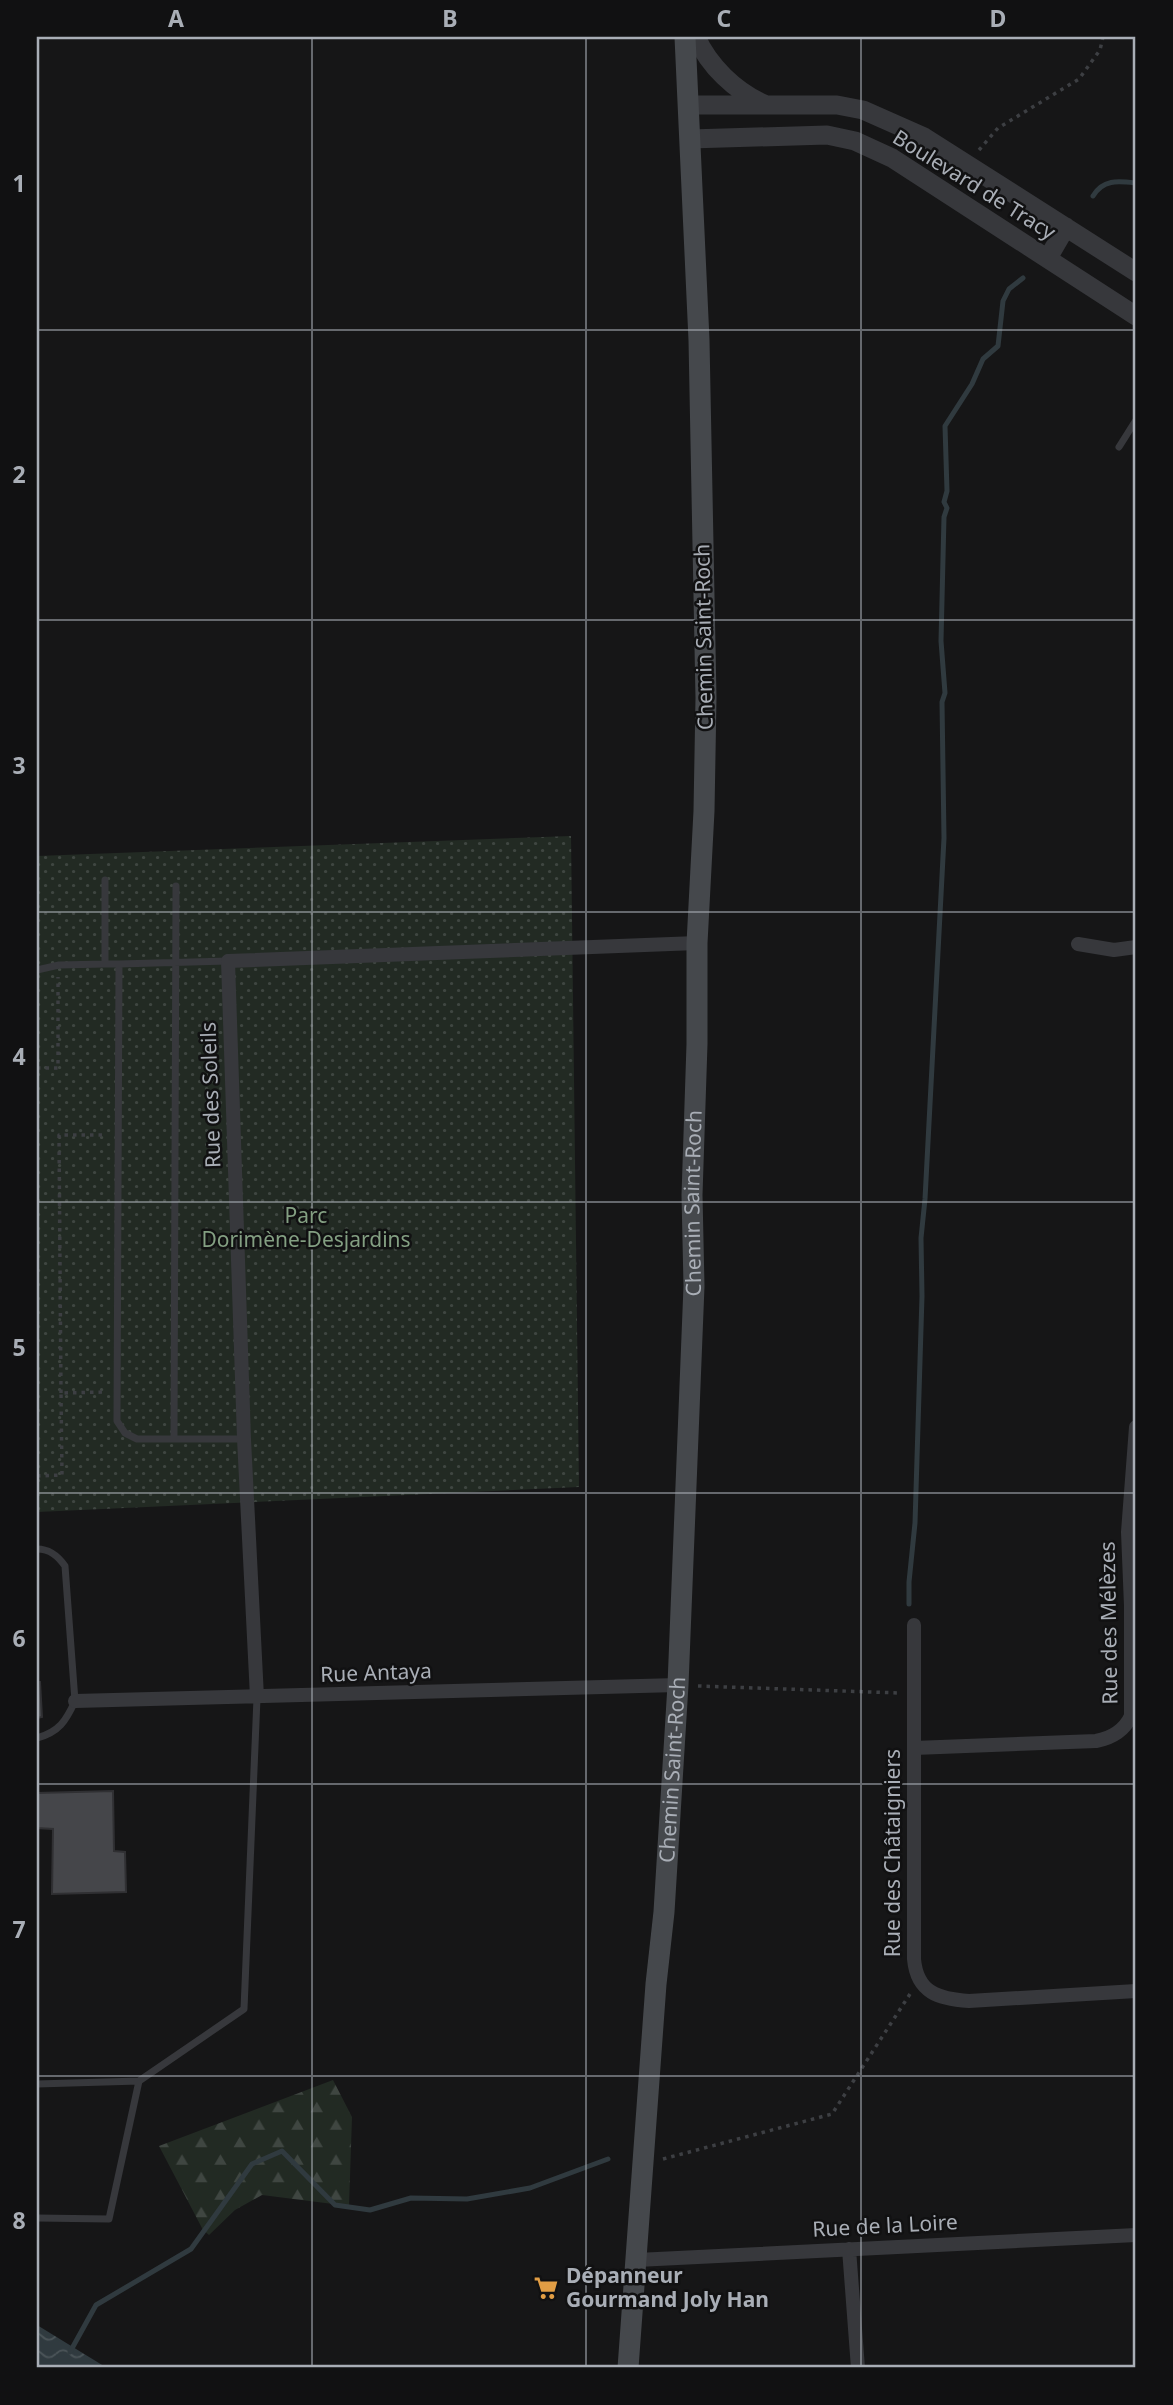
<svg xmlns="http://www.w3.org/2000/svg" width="1173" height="2405" font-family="'Noto Sans',sans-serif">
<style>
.forest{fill:url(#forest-firs)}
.park{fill:url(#park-dots)}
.water{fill:url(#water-waves)}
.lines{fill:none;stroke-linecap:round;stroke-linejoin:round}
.stream{stroke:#303a3f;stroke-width:5}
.building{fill:#45464a;stroke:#303033;stroke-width:2}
.path{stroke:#3d3f43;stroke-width:3.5;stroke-dasharray:3.5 5;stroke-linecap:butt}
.service{stroke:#37383c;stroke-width:7}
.minor{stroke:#37383c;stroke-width:14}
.tertiary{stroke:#37383c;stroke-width:19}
.secondary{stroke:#45484c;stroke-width:21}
.grid{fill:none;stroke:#a9aeb6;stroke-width:2;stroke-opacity:0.55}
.labels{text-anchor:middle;stroke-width:5;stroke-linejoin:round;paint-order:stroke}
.street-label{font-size:21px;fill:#a9aeb6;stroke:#111112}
.park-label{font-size:21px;fill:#839f82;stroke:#111112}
.poi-label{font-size:21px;font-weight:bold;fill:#a9aeb6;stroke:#111112;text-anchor:start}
.neatline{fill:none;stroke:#a9aeb6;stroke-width:2.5}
.grid-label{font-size:23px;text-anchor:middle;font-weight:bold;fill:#a9aeb6}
</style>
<defs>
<pattern id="forest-firs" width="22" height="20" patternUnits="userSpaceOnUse" patternTransform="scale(1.75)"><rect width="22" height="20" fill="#222a23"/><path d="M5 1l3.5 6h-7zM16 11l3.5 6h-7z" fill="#3f4641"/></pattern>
<pattern id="park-dots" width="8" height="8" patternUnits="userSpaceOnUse" patternTransform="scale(1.75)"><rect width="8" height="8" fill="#222a23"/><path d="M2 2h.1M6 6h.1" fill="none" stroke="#3f4641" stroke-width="1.8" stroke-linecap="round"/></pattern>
<pattern id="water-waves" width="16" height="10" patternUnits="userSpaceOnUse" patternTransform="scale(1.75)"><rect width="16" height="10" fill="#303a3f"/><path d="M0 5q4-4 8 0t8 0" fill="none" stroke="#4b5458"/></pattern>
</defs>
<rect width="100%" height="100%" fill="#161617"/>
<path class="forest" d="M333,2080L352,2117L349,2206L262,2195L235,2210L209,2235L203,2230L159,2146Z"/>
<path class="park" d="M571,836L579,1487L37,1512V856Z"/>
<path class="water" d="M37,2325L107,2368H37Z"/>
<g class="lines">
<path class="stream" d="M1093,196C1103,179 1118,181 1136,183
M909,1604V1582L915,1523L922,1296L921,1238L925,1199L944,838L942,702L945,693L941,641L944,517L947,508L944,502L947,491L945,426L972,384L983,359L998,346L1003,301L1009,289L1023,278
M70,2352L96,2305L191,2249L252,2164L282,2151L335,2205L370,2210L411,2198L467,2199L530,2188L608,2159"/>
</g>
<path class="building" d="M37,1682H40L42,1717L37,1718Z
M113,1791L114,1851L125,1852L126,1892L52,1894L53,1829L37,1828V1793Z"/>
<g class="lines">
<path class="path" d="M979,150L998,128L1079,79L1100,50L1103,37
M37,1068H58V977
M61,1393L59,1135H106
M37,1476L62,1475L61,1393L105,1392
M698,1686L900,1693
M663,2159L832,2114L910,1994"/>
<path class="service" d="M1119,447L1136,420
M105,880V964H119
M228,961L119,964L117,1421L125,1433L137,1439H244
M37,970L59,965L105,964
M174,1438L176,886
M37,1549C50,1549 58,1556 65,1566L75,1701C66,1721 59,1732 37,1738
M37,2084L139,2081L244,2009L257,1698
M37,2218L109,2219L139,2081"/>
<path class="minor" d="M1078,944L1114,950L1136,947
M914,1625V1959C917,1993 939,1999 969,2001L1136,1991
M257,1697L244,1439L228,961L697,943
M75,1701L678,1685
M914,1748L1096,1741C1112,1738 1124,1731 1131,1716V1606L1128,1532L1136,1427
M849,2249L858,2368
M637,2260L1136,2235"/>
<path class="tertiary" d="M696,37C709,66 735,91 764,104
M689,105H837L863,110L924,137L1136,272
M690,139L827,135L855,141L892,158L1136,316
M1048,258L1066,227"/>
<path class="secondary" id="s1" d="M628,2368L656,1984L664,1912L678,1685L694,1286L692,1195L697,1044V943L704,811L706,698L699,340L685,37"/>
</g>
<path class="grid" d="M312,37V2368M586,37V2368M861,37V2368M37,330H1136M37,620H1136M37,912H1136M37,1202H1136M37,1493H1136M37,1784H1136M37,2076H1136"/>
<defs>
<g id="supermarket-bare" transform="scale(1.89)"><path d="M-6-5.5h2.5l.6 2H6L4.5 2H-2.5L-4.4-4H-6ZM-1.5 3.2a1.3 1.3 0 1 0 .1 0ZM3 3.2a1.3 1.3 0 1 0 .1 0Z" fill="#e19d44" stroke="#111112" stroke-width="2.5" paint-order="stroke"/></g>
</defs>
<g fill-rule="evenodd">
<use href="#supermarket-bare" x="546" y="2288"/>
</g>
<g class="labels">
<g class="street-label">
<text transform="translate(974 185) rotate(32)" y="7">Boulevard de Tracy</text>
<text transform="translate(704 637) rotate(-91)" y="7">Chemin Saint-Roch</text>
<text transform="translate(211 1095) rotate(-92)" y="7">Rue des Soleils</text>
<text dy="7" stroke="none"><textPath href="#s1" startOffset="1167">Chemin Saint-Roch</textPath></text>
<text transform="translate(1109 1623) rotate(-91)" y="7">Rue des Mélèzes</text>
<text transform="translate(376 1673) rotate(-2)" y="7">Rue Antaya</text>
<text dy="7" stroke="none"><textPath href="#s1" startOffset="600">Chemin Saint-Roch</textPath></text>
<text transform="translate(893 1853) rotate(-90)" y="7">Rue des Châtaigniers</text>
<text transform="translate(885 2226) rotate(-3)" y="7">Rue de la Loire</text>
</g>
<g class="park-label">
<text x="306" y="1223">Parc<tspan x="306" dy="24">Dorimène-Desjardins</tspan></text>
</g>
<g class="poi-label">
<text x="566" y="2283">Dépanneur<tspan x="566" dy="24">Gourmand Joly Han</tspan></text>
</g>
</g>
<rect width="1173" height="2405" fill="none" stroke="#111112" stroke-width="77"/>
<rect x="38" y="38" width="1096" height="2328" class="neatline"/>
<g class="grid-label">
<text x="176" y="27">A</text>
<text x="450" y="27">B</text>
<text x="724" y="27">C</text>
<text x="998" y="27">D</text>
<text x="19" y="192">1</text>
<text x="19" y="483">2</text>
<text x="19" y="774">3</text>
<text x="19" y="1065">4</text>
<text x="19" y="1356">5</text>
<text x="19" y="1647">6</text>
<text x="19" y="1938">7</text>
<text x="19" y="2229">8</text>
</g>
</svg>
